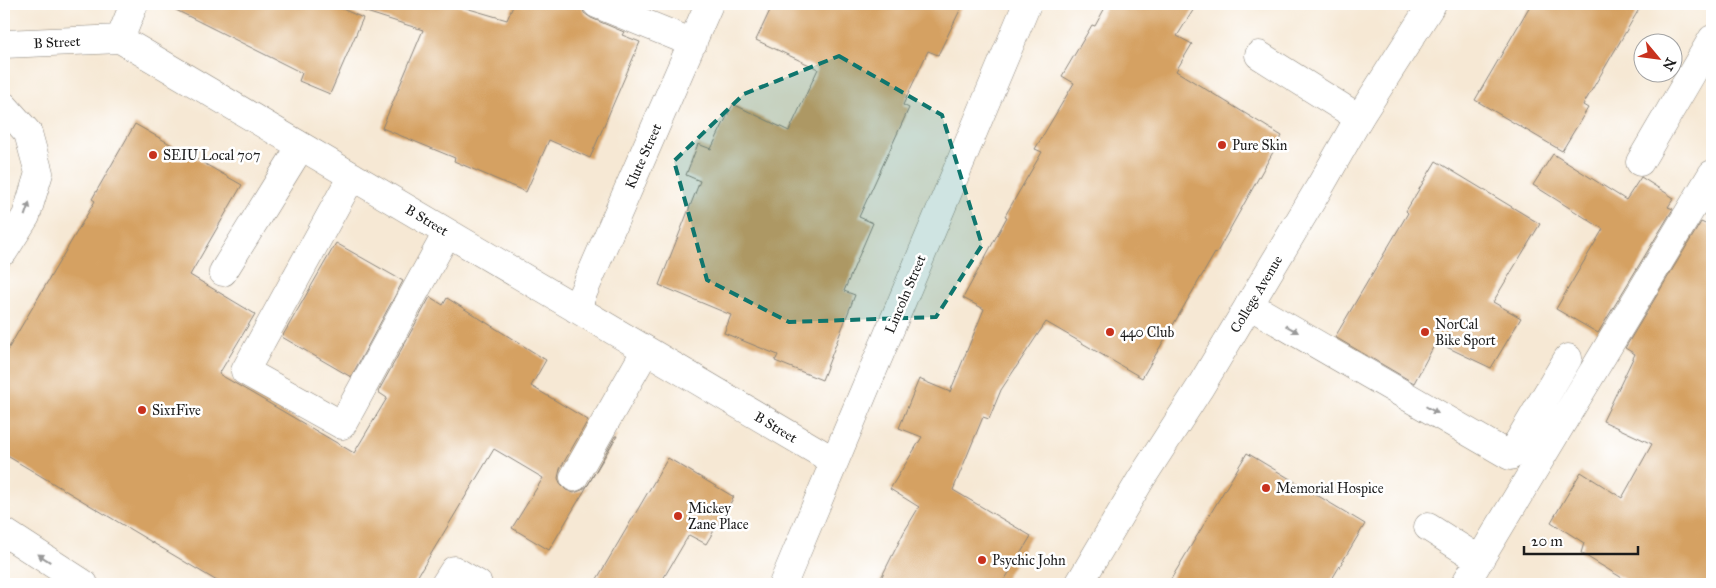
<svg xmlns="http://www.w3.org/2000/svg" width="1716" height="588" font-family="'IM FELL Great Primer',serif">
<style>
.building{fill:#d5a162}
.lines{fill:none;stroke-linecap:round;stroke-linejoin:round}
.minor-casing{stroke:#898278;stroke-width:29}
.major-casing{stroke:#898278;stroke-width:29}
.minor{stroke:#fff;stroke-width:28}
.major{stroke:#fff;stroke-width:28}
.oneway{fill:#999}
.marked{fill:#0f766e;fill-opacity:0.2;stroke:#0f766e;stroke-width:4;stroke-dasharray:10 6;stroke-linejoin:round}
.poi-dot{fill:#c8321e;stroke:#fff;stroke-width:2}
.labels{text-anchor:middle;stroke-width:5;stroke-linejoin:round;paint-order:stroke}
.street-label{font-size:14px;fill:#1c1c1c;stroke:#fff}
.poi-label{font-size:14px;fill:#1c1c1c;stroke:#fff;text-anchor:start}
</style>
<rect width="100%" height="100%" fill="#fff"/>
<filter id="ink" filterUnits="userSpaceOnUse"><feTurbulence type="fractalNoise" baseFrequency=".02" numOctaves="2"/><feDisplacementMap in="SourceGraphic" scale="10" xChannelSelector="R" yChannelSelector="G"/><feConvolveMatrix kernelMatrix="1 2 1 2 8 2 1 2 1" color-interpolation-filters="sRGB"/></filter>
<filter id="wash" filterUnits="userSpaceOnUse"><feTurbulence type="fractalNoise" baseFrequency=".0096" numOctaves="4" result="noise"/><feDisplacementMap in="SourceGraphic" scale="20" xChannelSelector="R" yChannelSelector="G"/><feGaussianBlur stdDeviation="1.12" result="paint"/><feColorMatrix in="noise" values="0 0 0 0 0 0 0 0 0 0 0 0 0 0 0 0 0 1.4 0 .05"/><feComposite in="paint" operator="in"/></filter>
<g filter="url(#wash)">
<rect width="100%" height="100%" fill="#f6e8d4"/>
<g id="blocks">
<path class="building" d="M164,4H331L363,18L330,94L299,81L302,73Z
M361,4H452L507,20L514,4H582L584,13L591,18L624,32L622,35L640,42L590,158L549,140L526,192L454,161L455,158L382,128L423,30L360,10Z
M773,4H963L938,55L928,51L903,105L909,108L859,217L873,223L844,291L855,295L822,380L775,361L778,355L724,333L731,315L659,285L700,181L686,175L698,144L711,149L733,104L789,131L818,69L756,40Z
M1107,4H1197L1177,36L1192,44L1176,71L1282,136L1216,254L1215,253L1142,378L1046,322L1001,390L989,419L983,417L953,490L1031,536L1002,584H878L904,532L919,507L890,489L922,437L899,428L919,379L950,392L984,309L963,298L1007,217L1005,216L1042,152L1035,149L1074,83L1062,76L1092,25L1095,26Z
M1531,4H1642L1583,105L1588,108L1562,151L1475,100Z
M135,124L242,185L190,275L255,314L219,374L354,453L387,398L378,392L430,297L443,305L447,298L546,360L531,386L588,420L560,469L558,478L561,485L566,490L574,493L582,490L588,485L615,436H617L549,550L512,528L543,478L494,449L413,584H222L4,454V356L95,201L92,199Z
M1553,154L1626,200L1641,177L1674,198L1668,207L1673,209L1598,333L1556,309L1603,229L1533,185Z
M1436,161L1540,224L1493,302L1521,318L1491,368L1436,342L1414,383L1335,337L1408,213L1406,211Z
M1701,222L1712,227V584H1632L1581,553L1584,543L1551,522L1581,472L1622,498L1652,444L1603,421L1635,354L1625,348Z
M336,243L403,281L351,377L282,337Z
M1247,453L1365,524L1329,584H1168Z
M668,458L734,497L706,544L689,535L660,584H594Z"/>
</g>
</g>
<g filter="url(#ink)">
<use href="#blocks" fill-opacity="0" stroke="#898278" stroke-width="1"/>
<g class="lines">
<g class="minor-casing">
<path id="minor" d="M597,4L693,43
M120,39L134,4
M4,44L120,39L834,461
M1259,55L1359,118
M4,106L28,133L39,173L26,216L4,251
M1640,162L1712,39
M352,176L245,371L342,425L447,233
M223,272L301,146
M1249,305L1510,456L1568,358
M576,309L709,4
M574,477L646,350
M1428,527L1480,560
M4,532L84,584
M445,584L454,570L478,584
M783,584L1027,4
M1465,584L1712,174"/>
</g>
<g class="major-casing">
<path id="major" d="M1079,584L1141,479L1199,389L1322,183L1359,118L1432,4"/>
</g>
<use href="#minor" class="minor"/>
<use href="#major" class="major"/>
</g>
<defs><path id="oneway-solid" d="M-6-.8H1V-3.2L6.5 0L1 3.2V.8H-6Z" transform="scale(1.25)"/></defs>
<g class="oneway">
<use href="#oneway-solid" transform="translate(27 209) rotate(-71)"/>
<use href="#oneway-solid" transform="translate(1292 329) rotate(29)"/>
<use href="#oneway-solid" transform="translate(1432 410) rotate(30)"/>
<use href="#oneway-solid" transform="translate(44 558) rotate(-147)"/>
</g>
</g>
<path class="marked" d="M839,56L942,115L982,245L936,317L789,322L707,280L674,161L744,94Z"/>
<g class="poi-dot">
<circle cx="1222" cy="145" r="5"/>
<circle cx="153" cy="155" r="5"/>
<circle cx="1110" cy="332" r="5"/>
<circle cx="1425" cy="332" r="5"/>
<circle cx="142" cy="410" r="5"/>
<circle cx="1266" cy="488" r="5"/>
<circle cx="678" cy="516" r="5"/>
<circle cx="982" cy="560" r="5"/>
</g>
<g class="labels">
<g class="street-label">
<text transform="translate(57 42) rotate(-3)" y="5">B Street</text>
<text transform="translate(643 156) rotate(-66)" y="5">Klute Street</text>
<text transform="translate(427 220) rotate(31)" y="5">B Street</text>
<text transform="translate(905 294) rotate(-67)" y="5">Lincoln Street</text>
<text transform="translate(1256 294) rotate(-59)" y="5">College Avenue</text>
<text transform="translate(776 427) rotate(31)" y="5">B Street</text>
</g>
<g class="poi-label">
<text x="1232" y="150">Pure Skin</text>
<text x="163" y="160">SEIU Local 707</text>
<text x="1435" y="329">NorCal<tspan x="1435" dy="16">Bike Sport</tspan></text>
<text x="1120" y="337">440 Club</text>
<text x="152" y="415">Six1Five</text>
<text x="1276" y="493">Memorial Hospice</text>
<text x="688" y="513">Mickey<tspan x="688" dy="16">Zane Place</tspan></text>
<text x="992" y="565">Psychic John</text>
</g>
</g>
<rect width="1716" height="588" fill="none" stroke="#fff" stroke-width="20"/>
<g transform="translate(1658 58) rotate(119)"><circle r="24" fill="#ffffff" stroke="#a4a4a4"/>
<path d="M0-4L9 19L0 12L-9 19Z" fill="#c8321e"/>
<text y="-8" font-size="14" font-weight="bold" text-anchor="middle" fill="#1c1c1c">N</text>
</g>
<path d="M1524 546v8h114v-8" fill="none" stroke="#1c1c1c" stroke-width="2.5"/>
<text x="1531" y="546" font-size="15" fill="#1c1c1c" stroke="#ffffff" stroke-width="4" paint-order="stroke">20 m</text>
</svg>
